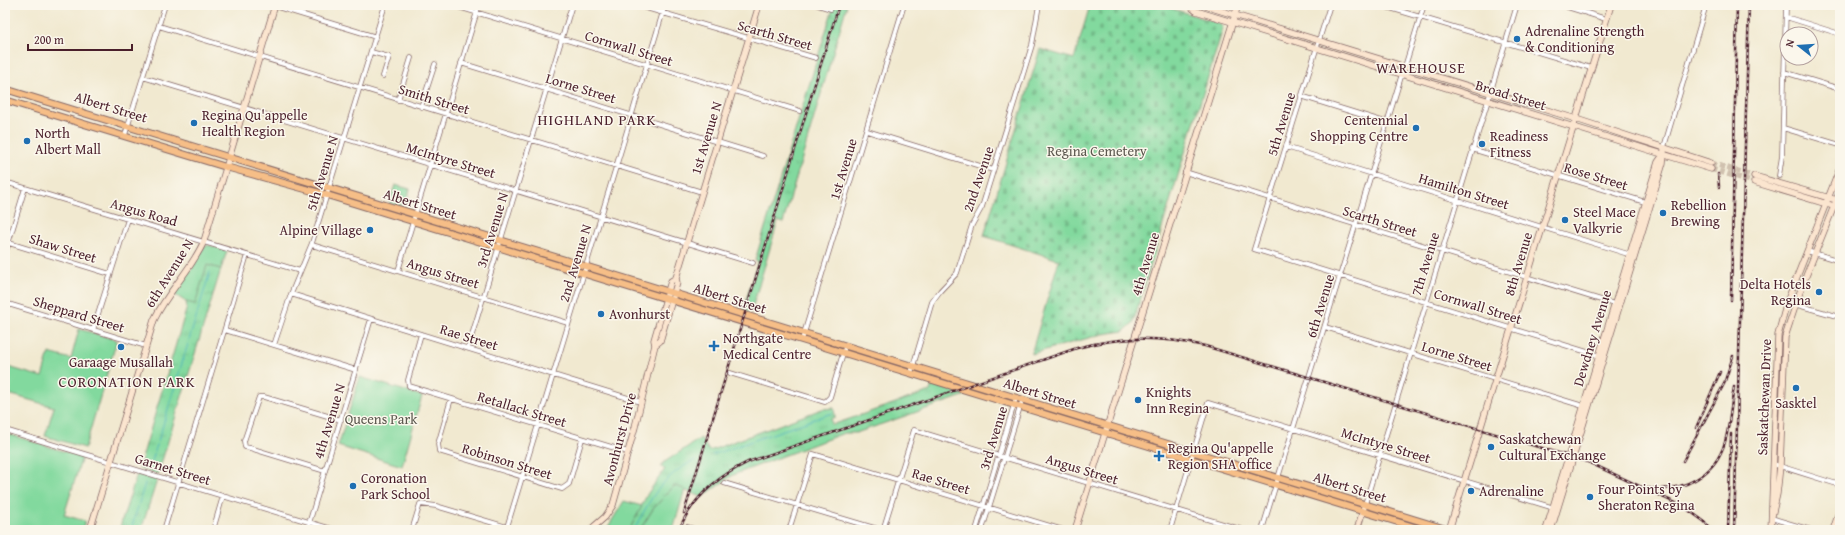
<svg xmlns="http://www.w3.org/2000/svg" width="1845" height="535" font-family="'Gentium Book Plus',serif">
<style>
.grass{fill:url(#grass-tufts);stroke:#667c64}
.cemetery{fill:url(#cemetery-stones);stroke:#667c64}
.park{fill:#82d99e;stroke:#667c64}
.lines{fill:none;stroke-linecap:round;stroke-linejoin:round}
.stream{stroke:#3eadbc;stroke-width:1}
.secondary-tunnel{stroke:#d0c1af;stroke-width:5.5;stroke-dasharray:5.5 3;stroke-linecap:butt}
.street-casing{stroke:#846665;stroke-width:5.5}
.secondary-casing{stroke:#846665;stroke-width:7}
.primary-casing{stroke:#846665;stroke-width:8}
.street{stroke:#fff;stroke-width:4}
.secondary{stroke:#fbe5cf;stroke-width:5.5}
.primary{stroke:#f6be87;stroke-width:6}
.rail-casing{stroke:#4a1f2b;stroke-width:2.5}
.rail{stroke:#fbf7ec;stroke-width:1;stroke-dasharray:3;stroke-linecap:butt}
.poi-dot{fill:#1f6fb2;stroke:#fbf7ec;stroke-width:1.5}
.labels{text-anchor:middle;stroke-width:3;stroke-linejoin:round;paint-order:stroke}
.poi-label{font-size:14px;fill:#4a1f2b;stroke:#fbf7ec;text-anchor:start}
.street-label{font-size:14px;fill:#4a1f2b;stroke:#fbf7ec}
.park-label{font-size:14px;fill:#5b574e;stroke:#fbf7ec}
.neighbourhood-label{font-size:15px;letter-spacing:1px;fill:#4a1f2b;stroke:#fbf7ec}
</style>
<defs>
<pattern id="grass-tufts" width="24" height="20" patternUnits="userSpaceOnUse"><rect width="24" height="20" fill="#82d99e"/><path d="M3 7l-1-3M5 7V3M7 7l1-3M15 17l-1-3M17 17v-4M19 17l1-3" fill="none" stroke="#72ba88"/></pattern>
<pattern id="cemetery-stones" width="16" height="16" patternUnits="userSpaceOnUse"><rect width="16" height="16" fill="#82d99e"/><path d="M2 7V4a2 2 0 0 1 4 0v3zM10 15v-3a2 2 0 0 1 4 0v3z" fill="#72ba88"/></pattern>
</defs>
<rect width="100%" height="100%" fill="#fbf7ec"/>
<filter id="ink" filterUnits="userSpaceOnUse"><feTurbulence type="fractalNoise" baseFrequency=".025" numOctaves="2"/><feDisplacementMap in="SourceGraphic" scale="8" xChannelSelector="R" yChannelSelector="G"/><feConvolveMatrix kernelMatrix="1 2 1 2 8 2 1 2 1" color-interpolation-filters="sRGB"/></filter>
<filter id="wash" filterUnits="userSpaceOnUse"><feTurbulence type="fractalNoise" baseFrequency=".012" numOctaves="4" result="noise"/><feDisplacementMap in="SourceGraphic" scale="16" xChannelSelector="R" yChannelSelector="G"/><feGaussianBlur stdDeviation="0.9" result="paint"/><feColorMatrix in="noise" values="0 0 0 0 0 0 0 0 0 0 0 0 0 0 0 0 0 1.4 0 .05"/><feComposite in="paint" operator="in"/></filter>
<g filter="url(#wash)">
<rect width="100%" height="100%" fill="#f1e9d0"/>
<path class="grass" d="M834,5H847L783,223L778,221L751,312L743,310L758,261L755,260Z
M395,185L410,189L406,204L401,206L389,203Z
M207,265L221,269L158,474L139,468L187,307L186,302L195,303Z
M932,385L966,395L856,433H844L733,475L702,497L674,486L653,509L640,530H629L648,493L665,469L661,467L663,463L701,438L709,451L822,409L834,408L835,417L831,419L832,425L930,391Z
M137,474L157,480L141,530H119Z"/>
<path class="cemetery" d="M1090,5H1160L1219,23L1223,28L1133,323L1124,331L1103,334L1031,354L1059,260L984,236L1040,49L1074,59Z"/>
<path class="park" d="M209,245L227,251L221,269L207,265L195,304L186,302L171,292L192,269L204,247Z
M79,329L117,340L85,448L45,436L54,407L5,393V366L42,377L49,353L71,359Z
M360,377L422,396L402,466L338,446Z
M5,433L82,457L64,515L85,521L82,530H5Z
M674,486L685,489L673,530H640L653,509Z
M624,501L642,506L629,530H606Z"/>
<g class="lines">
<path class="stream" d="M712,455L832,413
M152,461L210,272
M131,530L145,483
M634,530C651,498 661,477 695,460"/>
</g>
</g>
<g filter="url(#ink)">
<g class="lines">
<path class="secondary-tunnel" d="M1711,163L1754,176
M1711,169L1754,182"/>
<g class="street-casing">
<path id="street" d="M271,5L376,37
M452,5L800,111
M636,5L816,58
M818,5L831,9
M1330,5L1254,249L1600,356
M1380,5L1591,68
M1561,5L1606,19
M1786,17L1840,34
M159,26L702,192
M371,52L389,57L383,76
M461,63L763,156
M1784,72L1840,89
M1402,76L1424,5
M143,77L753,263
M1301,96L1388,123
M398,100L411,58
M421,107L435,64
M1783,128L1840,145
M867,131L993,170
M125,135L165,5
M1286,147L1631,255
M1664,147L1706,5
M1472,149L1645,202
M1185,172L1614,304
M1779,176L1782,156L1786,5
M5,182L300,271
M9,243L110,274
M312,245L568,323
M1807,251L1840,261
M5,254L25,188
M398,271L479,5
M291,294L641,402
M1787,302L1840,317
M5,303L146,346
M1325,327L1583,406
M93,330L128,219
M225,330L356,370
M421,334L408,380L409,386L628,452
M802,340L904,5
M274,345L291,294L312,243L385,5
M468,348L572,5
M730,373L825,402L830,397L844,350
M911,373L932,302L940,291L957,273L972,225L982,207L1032,45L1039,5
M451,399L438,444L439,451L562,489L569,484L582,439
M5,430L335,530
M1773,464L1840,485
M325,471L250,448L245,447L244,441L259,397H264L341,420
M724,483L881,530
M1365,504L1517,5
M1771,518L1811,530
M507,527L665,5
M687,527L697,530
M164,530L247,255
M213,530L223,496
M307,530L371,319
M412,530L420,504L436,506L517,530
M789,530L813,454L1063,530
M883,530L914,430L1243,530
M976,530L1016,398
M982,530L1021,404
M1170,530L1208,403L1554,508
M1262,530L1401,77"/>
</g>
<g class="secondary-casing">
<path id="secondary" d="M1189,5L1196,11L1711,169
M1202,5L1576,119L1711,163
M1754,176L1840,201
M1754,182L1840,208
M655,345L660,341L677,283L676,278L759,5
M1772,516L1777,494L1780,466L1785,337L1802,286L1840,191
M90,530L154,320C168,290 191,271 204,241L275,5
M590,530L605,517L613,505L635,427L655,345L654,340L671,281L676,278
M1075,530L1238,5
M1357,530L1364,507
M1449,530L1611,5
M1546,530L1658,162L1663,155
M1551,530L1663,163L1664,151
M1771,530L1778,335L1787,302L1840,168
M1833,530L1840,509"/>
</g>
<g class="primary-casing">
<path id="primary" d="M5,89L1449,530
M5,100L226,167L327,195L1424,530"/>
</g>
<use href="#street" class="street"/>
<use href="#secondary" class="secondary"/>
<use href="#primary" class="primary"/>
<g class="rail-casing">
<path id="rail" d="M1718,174L1719,187
M1731,300L1737,5
M1696,428L1720,372
M1683,461L1724,384L1733,356
M1648,488C1682,493 1715,476 1725,442C1730,424 1731,405 1734,387
M684,513L839,5
M679,530C692,498 717,477 748,462L1077,348C1122,336 1159,336 1205,346L1588,462L1684,507L1705,522L1711,530
M1728,530L1731,434
M1734,530L1749,5"/>
</g>
<use href="#rail" class="rail"/>
</g>
</g>
<g class="poi-dot">
<circle cx="1517" cy="39" r="4"/>
<circle cx="194" cy="123" r="4"/>
<circle cx="1416" cy="128" r="4"/>
<circle cx="27" cy="141" r="4"/>
<circle cx="1482" cy="144" r="4"/>
<circle cx="1663" cy="213" r="4"/>
<circle cx="1565" cy="220" r="4"/>
<circle cx="370" cy="230" r="4"/>
<circle cx="1819" cy="292" r="4"/>
<circle cx="601" cy="314" r="4"/>
<path d="M712 340h4v4h4v4h-4v4h-4v-4h-4v-4h4z"/>
<circle cx="121" cy="347" r="4"/>
<circle cx="1796" cy="388" r="4"/>
<circle cx="1138" cy="400" r="4"/>
<circle cx="1491" cy="447" r="4"/>
<path d="M1157 450h4v4h4v4h-4v4h-4v-4h-4v-4h4z"/>
<circle cx="353" cy="486" r="4"/>
<circle cx="1471" cy="491" r="4"/>
<circle cx="1590" cy="497" r="4"/>
</g>
<g class="labels">
<g class="poi-label">
<text x="1525" y="36">Adrenaline Strength<tspan x="1525" dy="16">&amp; Conditioning</tspan></text>
<text x="202" y="120">Regina Qu'appelle<tspan x="202" dy="16">Health Region</tspan></text>
<text x="1408" y="125" text-anchor="end">Centennial<tspan x="1408" dy="16">Shopping Centre</tspan></text>
<text x="35" y="138">North<tspan x="35" dy="16">Albert Mall</tspan></text>
<text x="1490" y="141">Readiness<tspan x="1490" dy="16">Fitness</tspan></text>
<text x="1671" y="210">Rebellion<tspan x="1671" dy="16">Brewing</tspan></text>
<text x="1573" y="217">Steel Mace<tspan x="1573" dy="16">Valkyrie</tspan></text>
<text x="362" y="235" text-anchor="end">Alpine Village</text>
<text x="1811" y="289" text-anchor="end">Delta Hotels<tspan x="1811" dy="16">Regina</tspan></text>
<text x="609" y="319">Avonhurst</text>
<text x="723" y="343">Northgate<tspan x="723" dy="16">Medical Centre</tspan></text>
<text x="121" y="367" text-anchor="middle">Garaage Musallah</text>
<text x="1146" y="397">Knights<tspan x="1146" dy="16">Inn Regina</tspan></text>
<text x="1796" y="408" text-anchor="middle">Sasktel</text>
<text x="1499" y="444">Saskatchewan<tspan x="1499" dy="16">Cultural Exchange</tspan></text>
<text x="1168" y="453">Regina Qu'appelle<tspan x="1168" dy="16">Region SHA office</tspan></text>
<text x="361" y="483">Coronation<tspan x="361" dy="16">Park School</tspan></text>
<text x="1598" y="494">Four Points by<tspan x="1598" dy="16">Sheraton Regina</tspan></text>
<text x="1479" y="496">Adrenaline</text>
</g>
<g class="street-label">
<text transform="translate(775 35) rotate(16)" y="5">Scarth Street</text>
<text transform="translate(629 48) rotate(17)" y="5">Cornwall Street</text>
<text transform="translate(581 88) rotate(17)" y="5">Lorne Street</text>
<text transform="translate(1511 95) rotate(17)" y="5">Broad Street</text>
<text transform="translate(434 99) rotate(17)" y="5">Smith Street</text>
<text transform="translate(111 107) rotate(17)" y="5">Albert Street</text>
<text transform="translate(1281 124) rotate(-73)" y="5">5th Avenue</text>
<text transform="translate(706 138) rotate(-73)" y="5">1st Avenue N</text>
<text transform="translate(451 160) rotate(17)" y="5">McIntyre Street</text>
<text transform="translate(843 169) rotate(-73)" y="5">1st Avenue</text>
<text transform="translate(322 173) rotate(-73)" y="5">5th Avenue N</text>
<text transform="translate(1596 176) rotate(17)" y="5">Rose Street</text>
<text transform="translate(978 179) rotate(-71)" y="5">2nd Avenue</text>
<text transform="translate(1464 191) rotate(17)" y="5">Hamilton Street</text>
<text transform="translate(420 204) rotate(17)" y="5">Albert Street</text>
<text transform="translate(144 212) rotate(16)" y="5">Angus Road</text>
<text transform="translate(1380 221) rotate(17)" y="5">Scarth Street</text>
<text transform="translate(492 230) rotate(-73)" y="5">3rd Avenue N</text>
<text transform="translate(63 248) rotate(17)" y="5">Shaw Street</text>
<text transform="translate(575 263) rotate(-73)" y="5">2nd Avenue N</text>
<text transform="translate(1145 264) rotate(-73)" y="5">4th Avenue</text>
<text transform="translate(1425 264) rotate(-73)" y="5">7th Avenue</text>
<text transform="translate(1518 264) rotate(-73)" y="5">8th Avenue</text>
<text transform="translate(169 273) rotate(-58)" y="5">6th Avenue N</text>
<text transform="translate(443 273) rotate(17)" y="5">Angus Street</text>
<text transform="translate(730 298) rotate(17)" y="5">Albert Street</text>
<text transform="translate(1320 306) rotate(-73)" y="5">6th Avenue</text>
<text transform="translate(1478 306) rotate(17)" y="5">Cornwall Street</text>
<text transform="translate(79 314) rotate(17)" y="5">Sheppard Street</text>
<text transform="translate(469 337) rotate(17)" y="5">Rae Street</text>
<text transform="translate(1592 338) rotate(-73)" y="5">Dewdney Avenue</text>
<text transform="translate(1457 356) rotate(17)" y="5">Lorne Street</text>
<text transform="translate(1040 393) rotate(17)" y="5">Albert Street</text>
<text transform="translate(1764 397) rotate(-88)" y="5">Saskatchewan Drive</text>
<text transform="translate(522 409) rotate(17)" y="5">Retallack Street</text>
<text transform="translate(329 421) rotate(-73)" y="5">4th Avenue N</text>
<text transform="translate(993 438) rotate(-73)" y="5">3rd Avenue</text>
<text transform="translate(619 439) rotate(-75)" y="5">Avonhurst Drive</text>
<text transform="translate(1386 445) rotate(17)" y="5">McIntyre Street</text>
<text transform="translate(507 461) rotate(17)" y="5">Robinson Street</text>
<text transform="translate(173 469) rotate(17)" y="5">Garnet Street</text>
<text transform="translate(1082 469) rotate(17)" y="5">Angus Street</text>
<text transform="translate(941 481) rotate(17)" y="5">Rae Street</text>
<text transform="translate(1350 487) rotate(17)" y="5">Albert Street</text>
</g>
<g class="park-label">
<text x="1097" y="156">Regina Cemetery</text>
<text x="381" y="424">Queens Park</text>
</g>
<g class="neighbourhood-label">
<text x="1421" y="73">WAREHOUSE</text>
<text x="597" y="125">HIGHLAND PARK</text>
<text x="127" y="387">CORONATION PARK</text>
</g>
</g>
<rect width="1845" height="535" fill="none" stroke="#fbf7ec" stroke-width="20"/>
<g transform="translate(1799 46) rotate(287)"><circle r="19" fill="#fbf7ec" stroke="#b4a19f"/>
<path d="M0-3L7 15L0 10L-7 15Z" fill="#1f6fb2"/>
<text y="-6" font-size="11" font-weight="bold" text-anchor="middle" fill="#4a1f2b">N</text>
</g>
<path d="M28 44v6h104v-6" fill="none" stroke="#4a1f2b" stroke-width="2"/>
<text x="34" y="44" font-size="12" fill="#4a1f2b" stroke="#fbf7ec" stroke-width="3" paint-order="stroke">200 m</text>
</svg>
